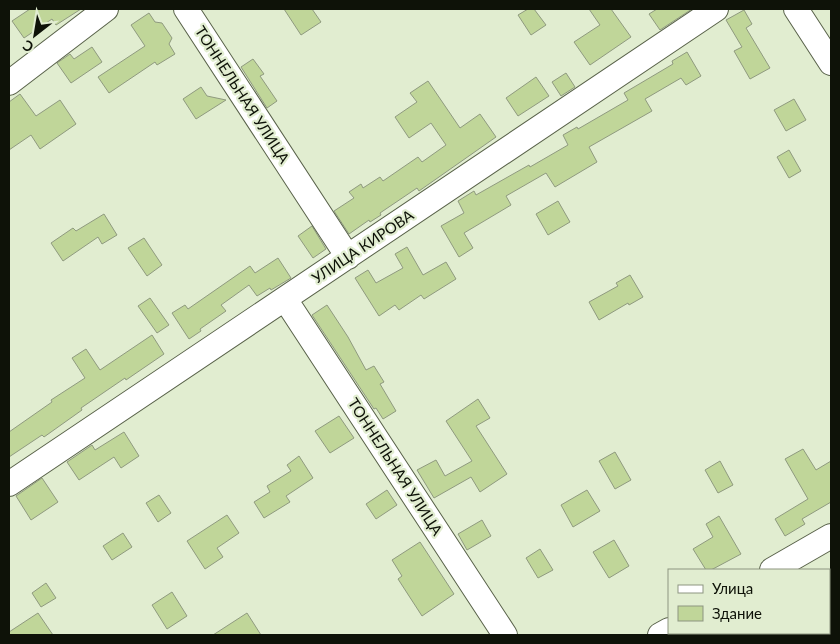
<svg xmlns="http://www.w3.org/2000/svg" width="840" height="644" font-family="Lato,sans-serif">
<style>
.building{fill:#c0d699;stroke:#8f9a7f}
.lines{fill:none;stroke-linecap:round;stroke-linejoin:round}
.minor-casing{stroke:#59624a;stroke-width:26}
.minor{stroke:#fff;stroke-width:24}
.rail-casing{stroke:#818975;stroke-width:5.5}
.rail{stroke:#e1edd0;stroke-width:4;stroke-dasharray:11;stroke-linecap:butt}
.labels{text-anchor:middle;stroke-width:4.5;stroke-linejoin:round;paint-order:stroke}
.street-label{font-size:15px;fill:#0e1208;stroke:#e1edd0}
</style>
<rect width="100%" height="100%" fill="#e1edd0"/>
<path class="building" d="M30,9H81L56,25L52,19L24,38L12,21Z
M284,9H312L321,22L301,35Z
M528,9H534L546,25L531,35L518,15Z
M589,9H611L631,37L590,65L574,42L600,25Z
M657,9H692L660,30L649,14Z
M744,10L752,24L746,28L770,68L750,79L734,51L742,47L726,20Z
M149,13L155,22L162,23L172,38L169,44L175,54L157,65L155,62L109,93L98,77L145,46L131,25Z
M92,47L102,62L71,83L57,63L70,54L74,59Z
M687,52L701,76L686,85L681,78L645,99L652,111L589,147L597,162L555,187L546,173L506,196L511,205L464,233L473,248L459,257L441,226L464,213L458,201L474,191L476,195L529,165L530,167L568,145L563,135L577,127L578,129L628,100L624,93L673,64L672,61Z
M253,59L264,74L260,76L277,101L267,108L241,67Z
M566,73L575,87L561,96L552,82Z
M536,77L549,96L518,116L506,98Z
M428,81L460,128L480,114L496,137L419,191L417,188L380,213L381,215L370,222L369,220L349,234L334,211L354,198L349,192L361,184L363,188L380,177L383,181L418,157L422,162L446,145L431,123L409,138L395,117L417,102L410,93Z
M201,87L207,96L226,100L196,119L183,99Z
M20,94L36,116L60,100L76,124L40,149L31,135L9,150V102Z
M794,99L806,120L786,131L774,110Z
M789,150L801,171L789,178L777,157Z
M558,201L570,222L548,235L536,214Z
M104,214L117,235L102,244L98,237L63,261L51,243L73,228L76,231Z
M312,226L326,249L313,258L298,236Z
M144,238L162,265L147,276L128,248Z
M407,247L423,275L446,262L456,279L424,299L421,295L399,310L395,305L379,316L355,278L368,270L376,283L403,268L395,254Z
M278,258L291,278L271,290L270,288L257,296L249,285L221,305L226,311L200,329L201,331L189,339L172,313L185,305L188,309L250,266L255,273Z
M630,275L643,297L629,305L628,303L599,320L589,302L618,286L616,283Z
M150,298L169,325L157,333L138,306Z
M327,305L348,337L366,370L374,366L384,382L380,384L396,411L383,419L376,408L374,409L312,315Z
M152,335L164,354L126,380L125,378L81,408L82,410L44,437L42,435L9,457V432L52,402L51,400L85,378L72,358L86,349L100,370Z
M478,399L490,418L476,426L507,474L480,492L471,477L434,498L417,470L436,460L445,476L472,461L446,421Z
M339,416L354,438L330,453L315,431Z
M124,432L139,456L121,468L114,457L79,480L67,462L92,445L95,450Z
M803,449L816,470L831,461V502L802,519L805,524L785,536L775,519L808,499L785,459Z
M615,452L631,480L615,489L599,461Z
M299,456L313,478L286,496L290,502L264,518L254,502L270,492L267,486L291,471L287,465Z
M720,461L733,485L718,493L705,470Z
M42,478L58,502L31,520L16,496Z
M387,490L397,505L376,519L366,504Z
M587,490L600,511L573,527L561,505Z
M159,495L171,513L158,522L146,503Z
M227,515L239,533L217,548L223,557L205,569L187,541Z
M719,516L741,554L711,570H706L693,549L713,537L706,524Z
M482,520L491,536L467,550L458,534Z
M123,533L132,547L112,560L103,546Z
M614,540L629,566L609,578L593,552Z
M420,542L454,594L422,616L398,579L402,576L392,560Z
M540,549L553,570L538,578L526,558Z
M46,583L56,598L41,607L32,593Z
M172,592L187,616L167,629L152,605Z
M38,613L53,635H9V632Z
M247,613L261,635H213Z"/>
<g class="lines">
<g class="minor-casing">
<path id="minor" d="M186,9L348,257
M796,9L831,63
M9,83L106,9
M285,299L505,635
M9,484L716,9
M772,570L831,536
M660,635L669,630"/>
</g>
<use href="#minor" class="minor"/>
<g class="rail-casing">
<path id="rail" d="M829,619L831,618
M800,635L805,633
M828,635L831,633"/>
</g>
<use href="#rail" class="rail"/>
</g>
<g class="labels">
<g class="street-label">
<text transform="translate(242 95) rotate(57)" y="5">ТОННЕЛЬНАЯ УЛИЦА</text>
<text transform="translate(363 247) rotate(-34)" y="5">УЛИЦА КИРОВА</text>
<text transform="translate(395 467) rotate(57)" y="5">ТОННЕЛЬНАЯ УЛИЦА</text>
</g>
</g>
<rect width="840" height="644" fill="none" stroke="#0e1208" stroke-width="20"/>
<rect x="668" y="569" width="162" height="65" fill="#e1edd0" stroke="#8d9580"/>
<rect x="678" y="585" width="25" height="8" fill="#ffffff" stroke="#8d9580"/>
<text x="712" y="594" font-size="15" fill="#0e1208">Улица</text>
<rect x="678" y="606" width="25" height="15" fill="#c0d699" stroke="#8d9580"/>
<text x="712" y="619" font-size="15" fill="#0e1208">Здание</text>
<g transform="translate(35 35) rotate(211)" stroke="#e1edd0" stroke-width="4" paint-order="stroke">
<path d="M0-4L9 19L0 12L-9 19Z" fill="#0e1208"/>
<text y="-8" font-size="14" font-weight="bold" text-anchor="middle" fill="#0e1208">С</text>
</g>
</svg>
